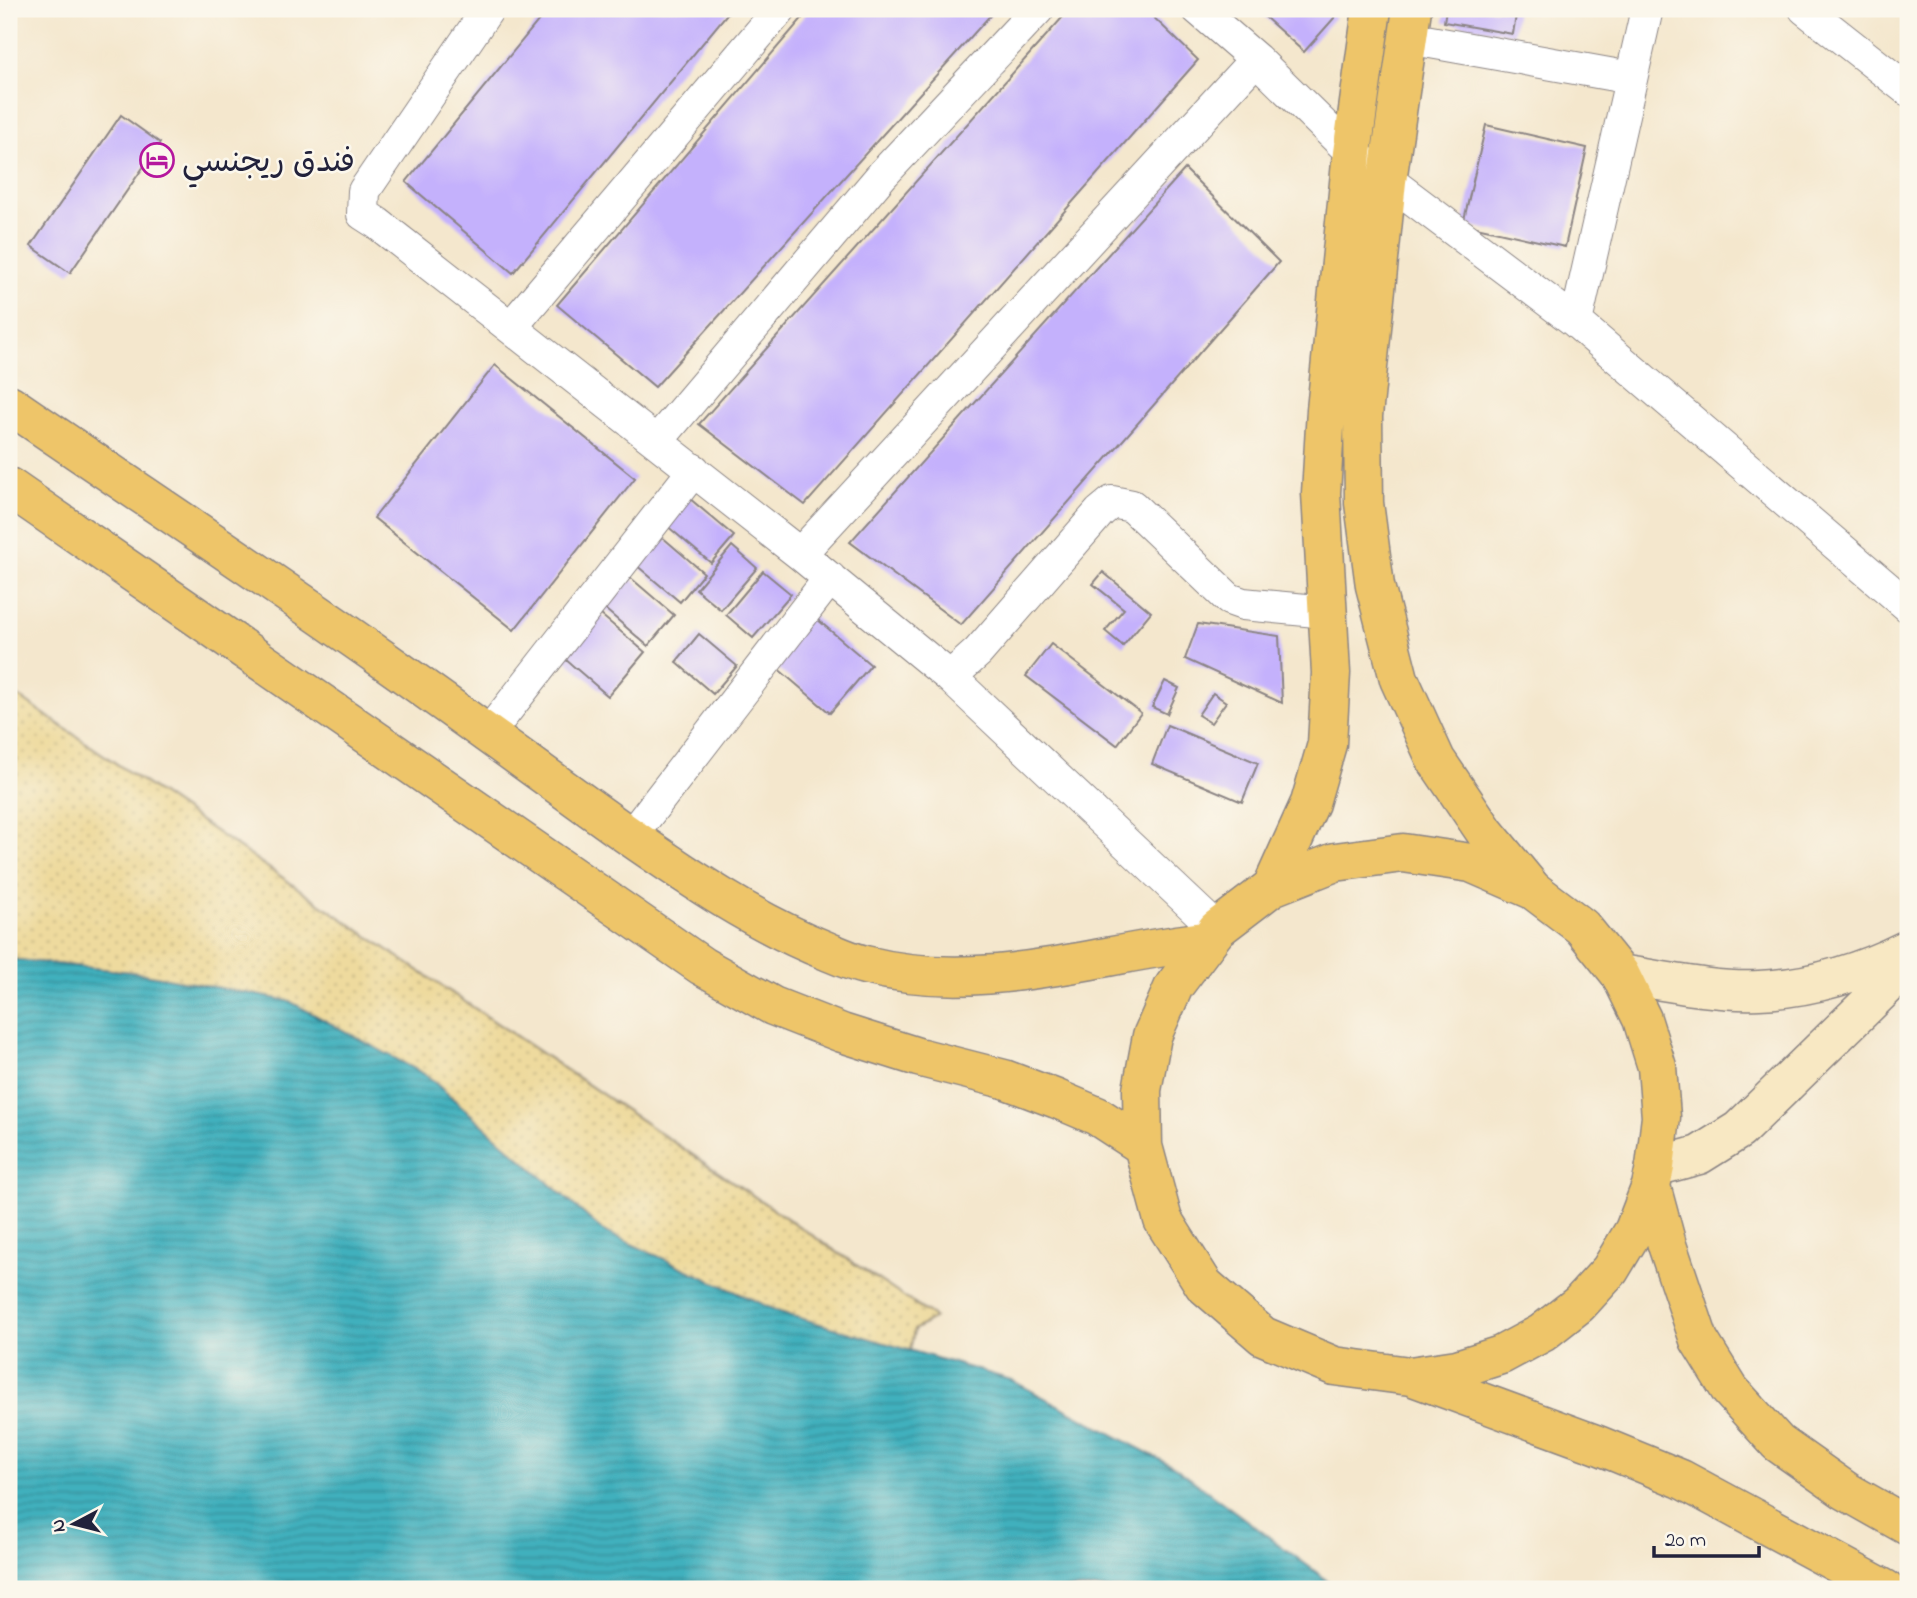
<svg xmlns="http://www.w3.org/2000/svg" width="1917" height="1598" font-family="'Indie Flower','Playpen Sans Arabic',sans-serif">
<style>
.sand{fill:url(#sand-dots);stroke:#887e6c;stroke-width:2}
.water{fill:url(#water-rules);stroke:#32697c;stroke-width:2}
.building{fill:#c4b1fc}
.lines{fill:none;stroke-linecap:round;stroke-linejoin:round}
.street-casing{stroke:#8b8484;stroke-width:34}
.secondary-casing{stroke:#8b8484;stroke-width:41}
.primary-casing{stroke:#8b8484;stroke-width:41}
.street{stroke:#fff;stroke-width:32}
.secondary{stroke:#f8e8c3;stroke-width:38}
.primary{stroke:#eec569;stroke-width:38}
.labels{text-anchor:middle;stroke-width:5;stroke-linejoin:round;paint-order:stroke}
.poi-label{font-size:32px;fill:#22223b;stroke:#fbf7ec;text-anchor:start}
</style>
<defs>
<pattern id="sand-dots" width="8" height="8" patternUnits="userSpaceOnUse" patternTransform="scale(1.75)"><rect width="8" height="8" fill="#eeda9e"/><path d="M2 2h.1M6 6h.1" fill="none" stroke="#ccbb89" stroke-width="1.8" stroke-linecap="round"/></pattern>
<pattern id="water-rules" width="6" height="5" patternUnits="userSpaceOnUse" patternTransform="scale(1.75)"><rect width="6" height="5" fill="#41b0bd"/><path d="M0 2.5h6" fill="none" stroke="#368f9b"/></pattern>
</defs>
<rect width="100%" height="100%" fill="#fbf7ec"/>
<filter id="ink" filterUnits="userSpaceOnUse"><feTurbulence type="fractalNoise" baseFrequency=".0143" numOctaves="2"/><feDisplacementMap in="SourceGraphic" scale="14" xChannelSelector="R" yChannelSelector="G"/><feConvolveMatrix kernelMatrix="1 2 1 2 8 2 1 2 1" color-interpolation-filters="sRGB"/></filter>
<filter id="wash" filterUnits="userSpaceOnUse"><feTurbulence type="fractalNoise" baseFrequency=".00686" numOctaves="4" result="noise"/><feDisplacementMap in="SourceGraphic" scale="28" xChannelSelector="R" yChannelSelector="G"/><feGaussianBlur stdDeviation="1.57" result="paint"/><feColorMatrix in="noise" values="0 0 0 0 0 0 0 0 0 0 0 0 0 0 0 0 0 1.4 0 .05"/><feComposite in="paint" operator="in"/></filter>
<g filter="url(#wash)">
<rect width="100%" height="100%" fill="#f4e7cd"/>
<path class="sand" d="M9,690L388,950L935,1318L914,1330L910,1351L779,1312L603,1231L426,1075L139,973L9,959Z"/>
<path class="water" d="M9,959L139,973L289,1001L426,1075L603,1231L779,1312L1011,1380L1176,1468L1339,1589H9Z"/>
<g id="blocks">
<path class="building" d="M548,9H731L513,273L406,182Z
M810,9H996L655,387L557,305Z
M1070,9H1145L1198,60L805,505L699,424Z
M1256,9H1326L1335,17L1304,52Z
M1446,9H1517L1513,34L1444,22Z
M121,115L160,143L70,273L31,246Z
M1486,125L1587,148L1565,247L1463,224Z
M1185,169L1279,262L961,625L850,542Z
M495,365L635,478L514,630L374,518Z
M689,498L734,536L711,563L666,525Z
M654,530L704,573L680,602L629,559Z
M732,546L757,568L721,610L696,589Z
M763,571L791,594L753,638L726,615Z
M1103,572L1151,612L1123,646L1105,631L1124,609L1093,584Z
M625,573L674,615L648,646L599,604Z
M594,609L645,652L608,696L558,653Z
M811,614L871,665L830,713L770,662Z
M1198,624L1279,636L1282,703L1185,659Z
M699,634L737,666L713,694L676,662Z
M1051,644L1141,713L1117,745L1026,676Z
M1165,681L1179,688L1167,714L1152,707Z
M1213,693L1226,702L1211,723L1198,715Z
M1167,725L1258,763L1242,802L1152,764Z"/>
</g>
</g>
<g filter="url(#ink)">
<use href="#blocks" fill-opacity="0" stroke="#8b8484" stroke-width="2"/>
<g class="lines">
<g class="street-casing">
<path id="street" d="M488,9L364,191L363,214L377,223L800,554L950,677L978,652L1100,512L1112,502L1132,506L1229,599L1243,604L1327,612
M1198,9L1256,59L1352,153L1576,322L1908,606
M1805,9L1908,90
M1408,38L1631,78
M1576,322L1647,9
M512,326L780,9
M657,441L883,174L1038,9
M800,554L1256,59
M950,677L1217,929
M487,735L694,470
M631,836L830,578"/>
</g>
<g class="secondary-casing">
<path id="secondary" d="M1620,974C1666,981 1713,992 1759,990C1811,988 1862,972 1908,949
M1655,1167L1699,1155L1739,1130L1908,965"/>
</g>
<g class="primary-casing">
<path id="primary" d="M1412,9L1387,181L1363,416L1364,503L1375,586L1399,679L1436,760L1485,832L1533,890L1582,927L1620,974L1642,1019L1657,1067L1661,1117L1655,1167L1651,1186L1634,1230L1610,1270L1579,1304L1542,1333L1501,1355L1457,1369L1410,1376L1334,1366L1263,1336L1204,1285L1163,1220L1143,1146L1142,1090L1152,1036L1174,986L1217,929L1272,887L1335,862L1403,853L1471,863L1533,890
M9,404C134,490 261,573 384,660C465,717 545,776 625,833C690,878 754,922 827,951C839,956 852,962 865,965C983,995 1091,954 1206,941
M9,487L702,966L773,1006L842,1033L918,1057L1004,1079L1057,1099L1097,1116L1143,1146
M1272,887L1310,803L1327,744L1331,673L1321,493L1326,410L1352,153L1372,9
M1651,1186L1667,1245L1699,1340L1730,1390L1778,1443L1846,1491L1908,1526
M1416,1378L1598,1445L1681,1479L1885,1589"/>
</g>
<use href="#street" class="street"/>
<use href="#secondary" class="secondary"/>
<use href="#primary" class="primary"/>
</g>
</g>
<defs>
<g id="hotel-ring" transform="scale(1.75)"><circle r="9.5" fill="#fbf7ec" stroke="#b5179e" stroke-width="1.5"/><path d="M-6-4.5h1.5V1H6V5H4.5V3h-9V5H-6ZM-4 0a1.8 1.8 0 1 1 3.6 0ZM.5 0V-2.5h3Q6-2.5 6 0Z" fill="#b5179e"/></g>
</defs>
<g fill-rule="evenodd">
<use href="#hotel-ring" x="157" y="160"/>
</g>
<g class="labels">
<g class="poi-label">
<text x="182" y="171">فندق ريجنسي</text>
</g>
</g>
<rect width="1917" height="1598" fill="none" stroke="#fbf7ec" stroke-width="35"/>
<g transform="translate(74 1524) rotate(263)" stroke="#fbf7ec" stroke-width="5" paint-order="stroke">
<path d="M0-5L12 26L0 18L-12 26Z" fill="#22223b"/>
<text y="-10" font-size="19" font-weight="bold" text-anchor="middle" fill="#22223b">N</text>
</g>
<path d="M1654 1546v10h105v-10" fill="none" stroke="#22223b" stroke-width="3.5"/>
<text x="1665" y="1546" font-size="21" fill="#22223b" stroke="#fbf7ec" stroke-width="5" paint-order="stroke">20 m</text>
</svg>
